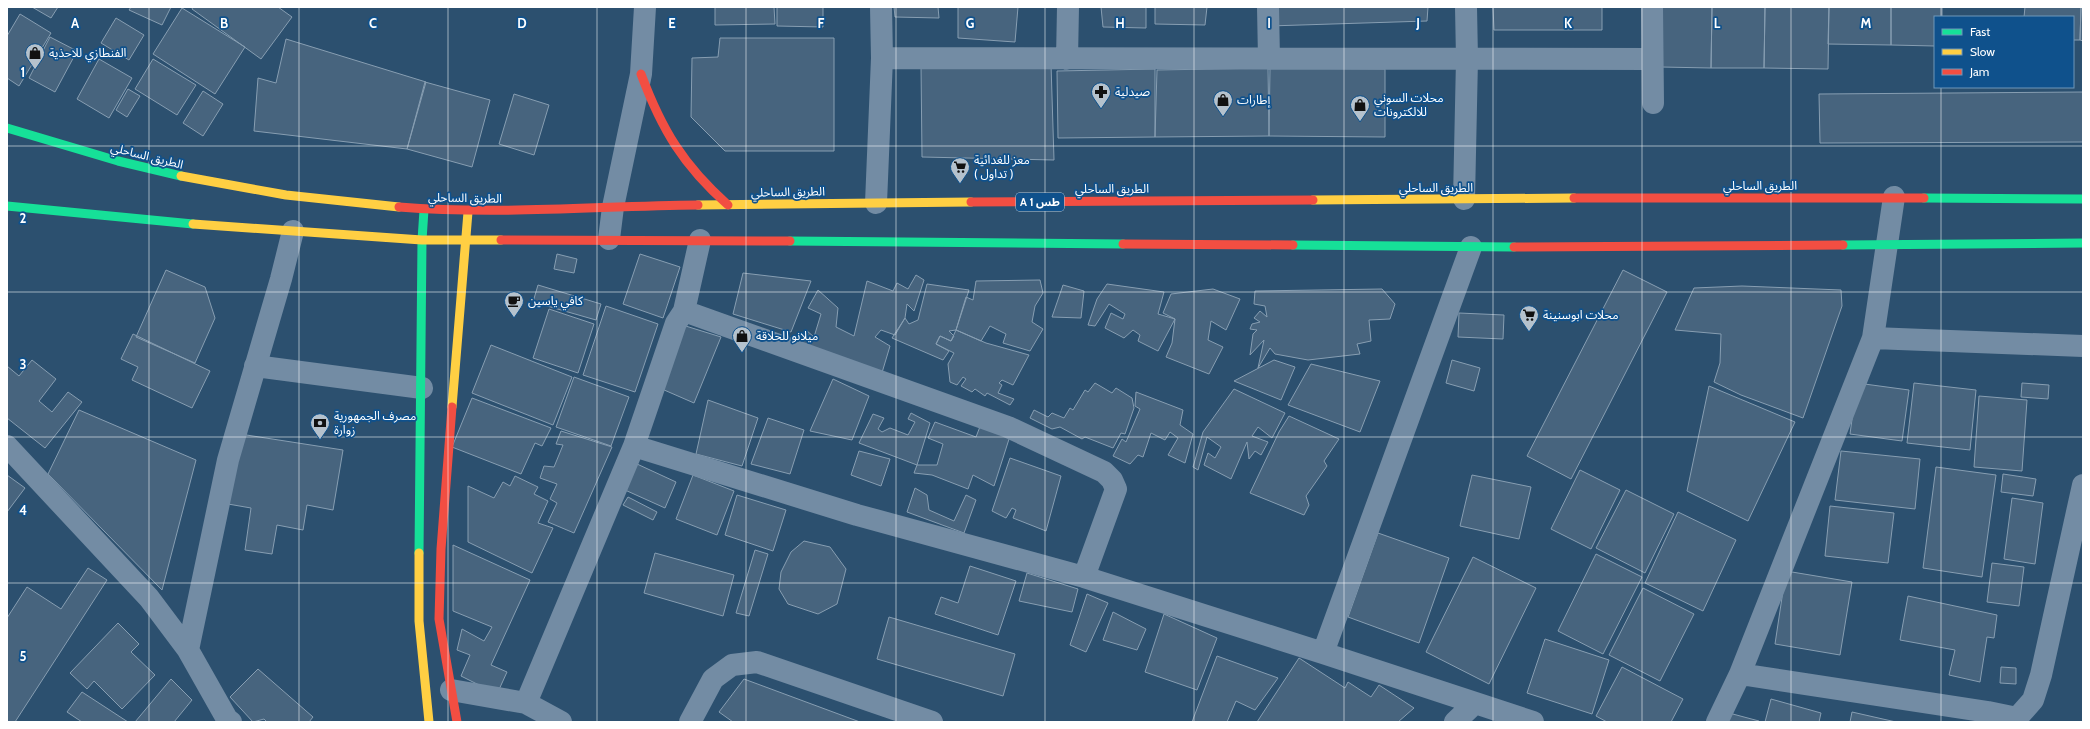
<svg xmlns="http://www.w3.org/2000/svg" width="2090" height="729" font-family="Cabin,'Noto Sans Arabic',sans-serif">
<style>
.building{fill:#47647e;stroke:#879eb2}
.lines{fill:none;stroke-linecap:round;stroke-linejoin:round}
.street{stroke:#738ca4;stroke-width:22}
.fast{stroke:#16e098;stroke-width:9}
.slow{stroke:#ffcf43;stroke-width:9}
.jam{stroke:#f24e42;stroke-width:9}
.grid{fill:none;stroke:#fff;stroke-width:1;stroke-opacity:0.55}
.labels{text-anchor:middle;stroke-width:3.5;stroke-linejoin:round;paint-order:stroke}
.shield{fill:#0f518c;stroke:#b7cbdc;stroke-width:1}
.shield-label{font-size:11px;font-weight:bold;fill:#fff}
.poi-label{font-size:12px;fill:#fff;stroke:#0f518c;text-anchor:start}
.street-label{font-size:12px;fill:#fff;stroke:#0f518c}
.grid-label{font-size:13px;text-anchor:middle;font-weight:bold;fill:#fff;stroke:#0f518c;stroke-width:3.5;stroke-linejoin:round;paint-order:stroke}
</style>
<rect width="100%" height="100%" fill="#2c506f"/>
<path class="building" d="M32,7H58L51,18Z
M131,7H171L162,25L129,10Z
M193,7H278L292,17L261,59L192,9Z
M715,7H774L775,24L715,25Z
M777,7H823V27L777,26Z
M894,7H938L939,18L895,17Z
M958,7H1018L1015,42L958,38Z
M1101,7H1146V28L1103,27Z
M1155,7H1207L1205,25L1155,24Z
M1268,7H1428L1427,21L1269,26Z
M1493,7H1602V30H1494Z
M1662,7H1712L1711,68L1661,67Z
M1712,7H1765L1764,68H1711Z
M1765,7H1829L1828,69L1764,68Z
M1829,7H1891V45L1828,44Z
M1891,7H1942V17H1935V46L1891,45Z
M2025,7H2081L2080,40H2073V17H2024Z
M2081,7H2083V41L2080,40Z
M182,8L245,47L215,94L153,54Z
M20,14L51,33L19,86L7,78V36Z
M116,18L144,35L129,60L101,43Z
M50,37L77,51L55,92L29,78Z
M720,38H834V151H725L691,117L692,58L718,57Z
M286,39L426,82L407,149L254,131L258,78L276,83Z
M99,59L132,78L109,118L77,99Z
M153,59L196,85L177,115L135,89Z
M1051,64L1054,160L922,157L921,66Z
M1268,68L1269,136L1155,137L1157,70Z
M1270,68L1385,69V137L1269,136Z
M1155,69V137L1058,138L1057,71Z
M425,82L490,100L472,167L407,149Z
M128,89L140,96L127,117L116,110Z
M203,91L223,104L203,136L183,123Z
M2083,92V142L1820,143L1819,94Z
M514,94L549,105L534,155L499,144Z
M557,254L577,259L574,273L554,269Z
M640,254L680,267L663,318L623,304Z
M166,270L205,287L215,318L195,363L136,337Z
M1623,270L1667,292L1571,479L1527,456Z
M743,273L811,281L791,332L733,314Z
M916,275L924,280L914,311L907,304L905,318L895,335L881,330L875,337L890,346L881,376L798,346L806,330L814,337L821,314L808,308L818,290L838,308L836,327L854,336L867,281L893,291L897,283L908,289Z
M1040,280L1043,293L1035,306L1032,322L1043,329L1030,351L1003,343L1006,334L990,326L981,341L956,330L966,297L973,300L976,281Z
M927,284L969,290L956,330L949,331L954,336L951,341L940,336L936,344L949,351L943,360L892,338L905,318L909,324L918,320Z
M1107,284L1164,292L1158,314L1175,319L1158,351L1138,341L1140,335L1133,330L1124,338L1105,328L1111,313L1123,319L1125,314L1109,304L1095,326L1088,325L1097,299Z
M538,285L601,304L596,320L533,302Z
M1063,285L1084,291L1081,318L1052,317Z
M1742,286L1841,290L1842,306L1803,418L1741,395L1714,382L1720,363L1721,334L1675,330L1694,288Z
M1213,289L1240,299L1226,330L1211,321L1208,340L1223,347L1209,374L1166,357L1172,343L1175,319L1163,313L1171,294Z
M1382,289L1395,304L1390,319L1369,320L1371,341L1357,344L1360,354L1308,360L1275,354L1270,348L1258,368L1264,340L1250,355L1253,334L1257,330L1250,329L1252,324L1260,322L1254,318L1260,311L1267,317L1265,306L1254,304L1255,291Z
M606,306L658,324L635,392L583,375Z
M549,309L594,324L578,373L533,358Z
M1459,313L1504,315L1503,339L1458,337Z
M676,323L721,337L694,403L655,386Z
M956,330L986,343L1029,355L1013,385L1002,380L999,383L1002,385L998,393L1014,399L1010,405L987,393L985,396L975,389L972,392L961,386L966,379L963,377L957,385L950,382L948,364L954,353L936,344L940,336L951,341Z
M133,334L210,371L192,408L132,380L138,367L121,359Z
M491,345L572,377L553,425L472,393Z
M32,360L56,379L39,401L52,412L68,392L82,402L45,448L7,418V366L19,376Z
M1274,360L1295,367L1281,400L1234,381Z
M1452,360L1480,368L1474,391L1446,383Z
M1311,364L1380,381L1360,432L1288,405Z
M574,377L629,397L611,446L556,427Z
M833,379L869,396L852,440L810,431Z
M1095,383L1112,393L1116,388L1132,398L1134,408L1125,434L1121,433L1113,448L1085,437L1082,439L1060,427L1052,429L1030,418L1034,410L1048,417L1052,413L1064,418L1070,408L1073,410L1085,390L1088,392Z
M1857,383L1909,390L1902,441L1850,434Z
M1914,383L1976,390L1970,450L1907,443Z
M2022,383L2049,385L2048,399L2021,397Z
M1709,386L1795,422L1748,521L1687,491Z
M1234,389L1285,413L1272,438L1258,427L1252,436L1268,442L1261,455L1255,451L1249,459L1247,442L1231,479L1204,465L1208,453L1215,458L1221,447L1207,437L1198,470L1193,467L1203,432Z
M1136,392L1183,410L1180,425L1193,434L1185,463L1168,455L1178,438L1170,432L1165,440L1151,433L1143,457L1138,455L1130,464L1113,456L1122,439L1126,442L1140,409L1135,406Z
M1979,396L2027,400L2022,471L1974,467Z
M472,398L551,428L542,446L535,443L521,474L452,447Z
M708,400L758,418L742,466L696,454Z
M79,410L196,460L162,590L48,474Z
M911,413L930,423L917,465L859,443L873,414L884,418L878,429L882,432L890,428L908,435L915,422L908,419Z
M1289,416L1339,439L1324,461L1327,466L1306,496L1309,505L1304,515L1250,493L1279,432Z
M768,418L804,430L790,474L751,464Z
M935,422L976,437L981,424L1010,436L994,486L973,475L968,489L932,475L914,473L917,465H937L943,444L928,438Z
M561,431L612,447L574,533L548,522L557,503L550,499L557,484L540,478L544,466L554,467L563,445L556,444Z
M240,434L343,450L333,510L307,505L303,530L277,525L272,554L245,550L251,508L228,504Z
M859,451L890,459L881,486L851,475Z
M1841,451L1920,459L1915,509L1835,500Z
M1010,458L1061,476L1046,531L1013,518L1016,510L1012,508L1006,518L992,511Z
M637,464L676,482L665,508L625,490Z
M1936,467L1996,475L1982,577L1923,568Z
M1580,470L1620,490L1591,549L1551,529Z
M2003,474L2036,479L2033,496L2001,492Z
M7,475L25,488L7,512Z
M693,475L734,491L717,535L676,519Z
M1472,475L1531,487L1519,539L1460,526Z
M515,476L538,487L534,494L548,501L538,523L553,528L532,573L468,542V486L494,498L503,482L510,486Z
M915,488L927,495L929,510L954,521L966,495L976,500L964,533L907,512Z
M1626,490L1674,514L1645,573L1596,548Z
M737,495L786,510L773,551L725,535Z
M628,497L657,512L653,520L623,505Z
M2012,498L2043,503L2035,564L2004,559Z
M1830,506L1894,513L1888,563L1825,556Z
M1678,512L1736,540L1703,611L1645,583Z
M1378,533L1449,558L1419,643L1348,617Z
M804,541L830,547L846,569L837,604L818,614L788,604L779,589L781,572L791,552Z
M453,545L530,580L491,665L507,672L497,694L461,676L470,655L457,650L462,629L484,641L492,627L453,611Z
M755,550L768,554L749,616L736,613Z
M655,553L734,575L723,616L644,593Z
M1596,554L1642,577L1603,654L1558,631Z
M1473,557L1536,588L1489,684L1426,652Z
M1992,563L2024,567L2019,606L1987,602Z
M970,566L1016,581L998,635L935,614L941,597L958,603Z
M88,568L107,580L15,722H7V618L27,587L61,609Z
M1786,571L1852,582L1840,655L1775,644Z
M1027,573L1078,589L1072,612L1019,601Z
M1643,588L1694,614L1660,681L1609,655Z
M1087,594L1108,603L1086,652L1070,645Z
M1908,596L1997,615L1994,638L1987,637L1980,682L1949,675L1955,650L1900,640Z
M1113,612L1146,629L1137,650L1103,640Z
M1164,614L1217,638L1197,690L1145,672Z
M889,617L1015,654L1003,696L877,659Z
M118,623L139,644L131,652L155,675L122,709L94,681L87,689L70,673Z
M1545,639L1609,660L1592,714L1527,693Z
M1217,656L1278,678L1255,710L1236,701L1227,722H1192Z
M1299,658L1345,688L1348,682L1371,697L1379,685L1414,708L1398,722H1257Z
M1622,667L1683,699L1671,722H1607L1596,716Z
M2001,667L2016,668V684L2000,683Z
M258,669L313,717L309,722H267L264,719L253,722L230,697Z
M171,679L192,700L174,722H135Z
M744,679L860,722H733L719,712Z
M82,692L128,722H82L67,712Z
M1771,699L1821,713L1819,722H1765Z
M1852,712L1896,722H1850Z
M1729,713L1759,721V722H1727Z"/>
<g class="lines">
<path class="street" d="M1268,7L1269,59
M1652,7L1653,103
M882,58L1652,59
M1067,59L1068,7
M1464,199L1467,59L1466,7
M876,203L882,58L881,7
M609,239L613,207L641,74L645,7
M684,311L1008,427L1104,472L1112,480L1116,489L1084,577
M1873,338L2083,346
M255,366L422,388
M7,446L149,598L188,650L227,719L231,722
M634,446L857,515L1084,577L1323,653L1533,722
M188,650L228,460L281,279L293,231
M1323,653L1471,247
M1740,674L1988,712L2017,718L2033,700L2041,675L2083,485
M451,690L526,703L561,722
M526,703L634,446L676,323L684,311L700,240
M690,722L713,679L732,665L757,662L932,722
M1455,722L1475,703
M1717,722L1740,674L1873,338L1894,197"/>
<path class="fast" d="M7,128L118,161L181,176
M1924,198L2083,199
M7,206L193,224
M790,241L1123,244
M1293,245L1514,247
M1843,245L2083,243
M419,553L422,240L424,210"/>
<path class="slow" d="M181,176L286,195L399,207
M1313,200L1574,198
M698,205L971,202
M193,224L422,240H501
M452,407L468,212
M419,553V621L429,722"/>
<path class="jam" d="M641,74C662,130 683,165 728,205
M1574,198H1924
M971,202L1313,200
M399,207C499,215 598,206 698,205
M501,240L790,241
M1123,244L1293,245
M1514,247L1843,245
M452,407L441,549L439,619L457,722"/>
</g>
<path class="grid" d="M149,7V722M299,7V722M448,7V722M597,7V722M746,7V722M896,7V722M1045,7V722M1194,7V722M1344,7V722M1493,7V722M1642,7V722M1791,7V722M1941,7V17M1941,87V722M7,146H2083M7,292H2083M7,437H2083M7,583H2083"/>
<defs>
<g id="shop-pin" transform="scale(1)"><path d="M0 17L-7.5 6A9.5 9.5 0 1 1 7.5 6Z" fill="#b5c2cd" stroke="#0f518c"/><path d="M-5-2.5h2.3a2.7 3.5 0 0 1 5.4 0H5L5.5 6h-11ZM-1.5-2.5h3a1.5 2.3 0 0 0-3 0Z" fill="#111"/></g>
<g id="pharmacy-pin" transform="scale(1)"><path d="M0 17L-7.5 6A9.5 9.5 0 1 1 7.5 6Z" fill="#b5c2cd" stroke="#0f518c"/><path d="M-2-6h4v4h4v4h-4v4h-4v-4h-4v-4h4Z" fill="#111"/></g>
<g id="supermarket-pin" transform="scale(1)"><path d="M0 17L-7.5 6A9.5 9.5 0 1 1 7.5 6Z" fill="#b5c2cd" stroke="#0f518c"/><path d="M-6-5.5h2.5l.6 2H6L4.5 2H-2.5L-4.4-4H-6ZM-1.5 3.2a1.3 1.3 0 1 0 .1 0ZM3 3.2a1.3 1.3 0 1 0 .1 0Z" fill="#111"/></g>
<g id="cafe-pin" transform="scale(1)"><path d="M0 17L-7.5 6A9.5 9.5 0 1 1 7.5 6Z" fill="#b5c2cd" stroke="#0f518c"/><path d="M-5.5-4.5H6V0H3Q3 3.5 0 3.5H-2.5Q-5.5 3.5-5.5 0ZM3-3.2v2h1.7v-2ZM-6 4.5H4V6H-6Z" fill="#111"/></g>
<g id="bank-pin" transform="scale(1)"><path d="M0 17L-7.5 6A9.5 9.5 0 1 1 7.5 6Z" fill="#b5c2cd" stroke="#0f518c"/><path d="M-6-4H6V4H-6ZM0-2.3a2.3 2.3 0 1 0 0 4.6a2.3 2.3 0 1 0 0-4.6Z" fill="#111"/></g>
</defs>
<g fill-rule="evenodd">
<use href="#shop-pin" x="35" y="53"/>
<use href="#pharmacy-pin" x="1101" y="92"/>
<use href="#shop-pin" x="1223" y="100"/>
<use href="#shop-pin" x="1360" y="105"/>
<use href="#supermarket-pin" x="960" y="167"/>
<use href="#cafe-pin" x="514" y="301"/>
<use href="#supermarket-pin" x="1529" y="315"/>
<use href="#shop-pin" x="742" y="336"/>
<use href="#bank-pin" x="320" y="423"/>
</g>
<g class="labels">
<rect class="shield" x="1016" y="193" width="48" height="18" rx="3"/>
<g class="shield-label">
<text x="1040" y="206">A 1 طس</text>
</g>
<g class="poi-label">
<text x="49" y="57">الفنطازي للاحذية</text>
<text x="1115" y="96">صيدلية</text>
<text x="1374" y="102">محلات السوني<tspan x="1374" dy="14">للالكترونات</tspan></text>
<text x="1237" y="104">إطارات</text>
<text x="974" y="164">معز للغدائية<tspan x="974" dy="14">( تداول )</tspan></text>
<text x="528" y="305">كافي ياسين</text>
<text x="1543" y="319">محلات ابوسنينة</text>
<text x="756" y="340">ميلانو للحلاقة</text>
<text x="334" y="420">مصرف الجمهورية<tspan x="334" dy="14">زوارة</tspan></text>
</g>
<g class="street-label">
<text transform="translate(147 156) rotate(14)" y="4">الطريق الساحلي</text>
<text x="1760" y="190">الطريق الساحلي</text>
<text x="1436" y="192">الطريق الساحلي</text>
<text x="1112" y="193">الطريق الساحلي</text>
<text transform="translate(788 192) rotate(-1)" y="4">الطريق الساحلي</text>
<text transform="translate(465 198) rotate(1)" y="4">الطريق الساحلي</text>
</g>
</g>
<g class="grid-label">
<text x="75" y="28">A</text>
<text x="224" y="28">B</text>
<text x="373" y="28">C</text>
<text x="522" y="28">D</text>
<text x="672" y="28">E</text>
<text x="821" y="28">F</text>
<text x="970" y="28">G</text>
<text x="1120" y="28">H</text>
<text x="1269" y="28">I</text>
<text x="1418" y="28">J</text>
<text x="1568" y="28">K</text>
<text x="1717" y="28">L</text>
<text x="1866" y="28">M</text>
<text x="23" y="77">1</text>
<text x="23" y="223">2</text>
<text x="23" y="369">3</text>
<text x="23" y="515">4</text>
<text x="23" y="661">5</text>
</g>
<rect width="2090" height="729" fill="none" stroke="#ffffff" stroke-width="16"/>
<rect x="1934" y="16" width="140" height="72" fill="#0f518c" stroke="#6f97ba"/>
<rect x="1942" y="29" width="20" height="6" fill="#16e098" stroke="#6f97ba"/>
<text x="1970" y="36" font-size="12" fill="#ffffff">Fast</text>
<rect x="1942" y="49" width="20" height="6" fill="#ffcf43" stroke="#6f97ba"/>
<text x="1970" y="56" font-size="12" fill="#ffffff">Slow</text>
<rect x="1942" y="69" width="20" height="6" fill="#f24e42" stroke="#6f97ba"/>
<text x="1970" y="76" font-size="12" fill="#ffffff">Jam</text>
</svg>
